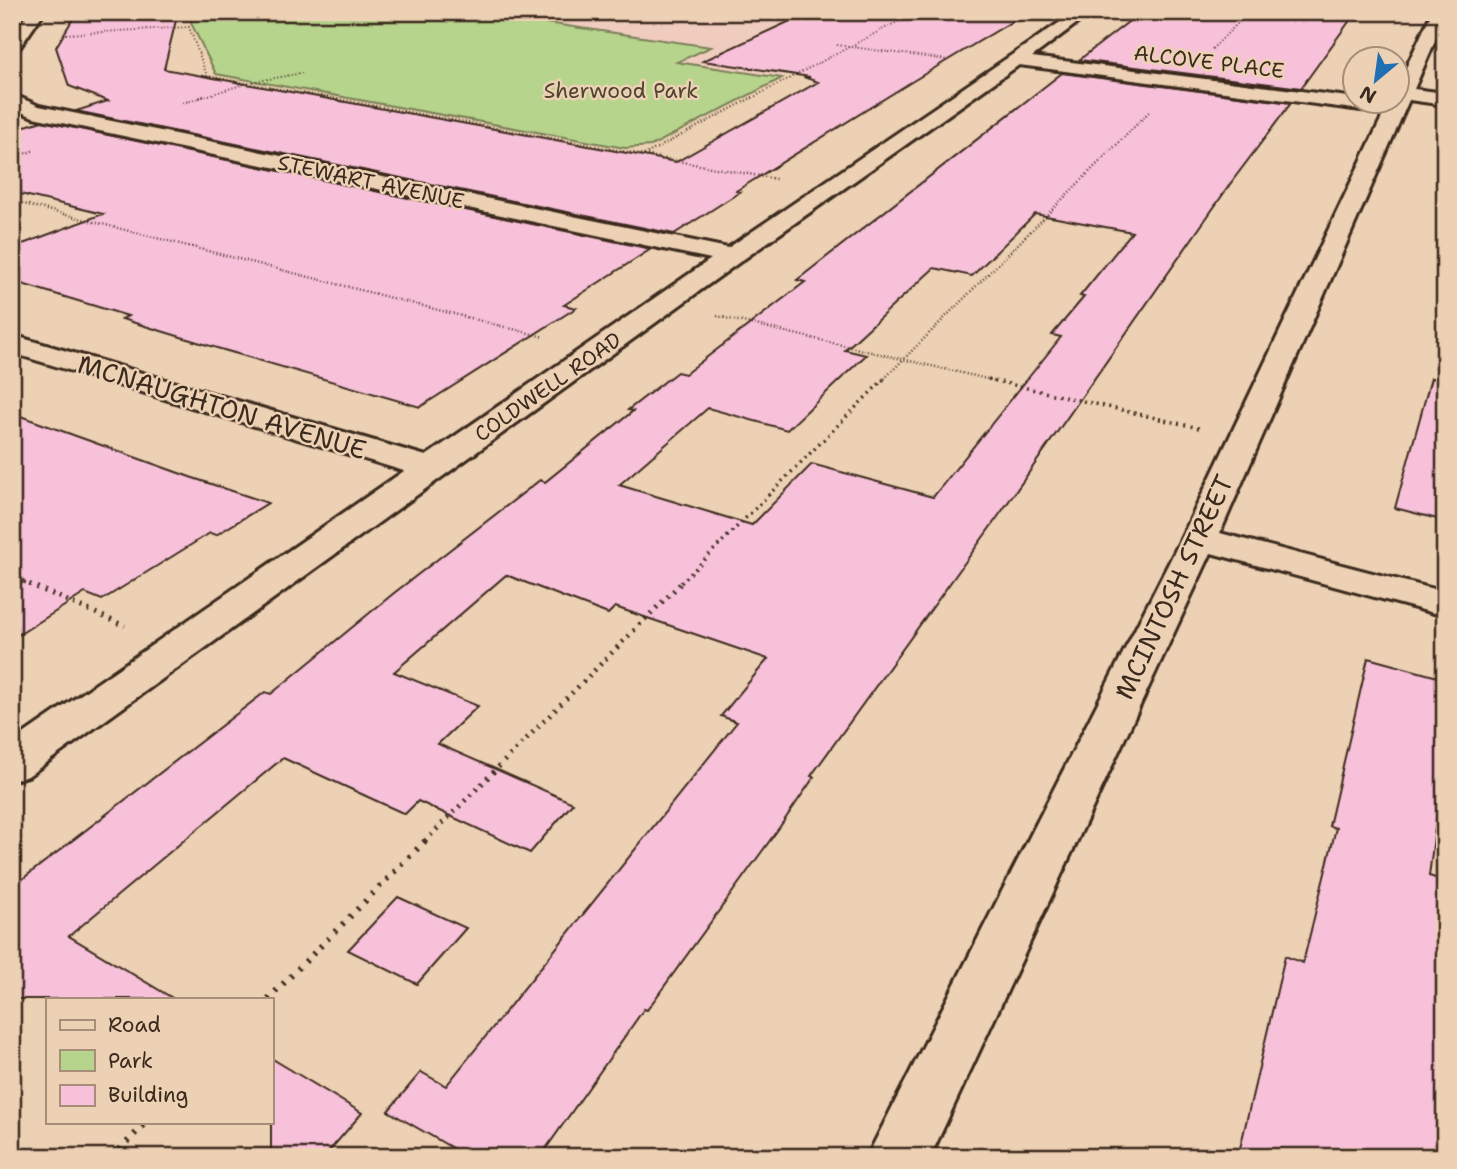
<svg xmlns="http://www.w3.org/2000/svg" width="1457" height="1169" font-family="'Shantell Sans',sans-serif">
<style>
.built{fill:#f0ccbf}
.green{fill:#b7d48d;stroke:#797f56;stroke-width:2}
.building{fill:#f8c1da;stroke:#3b2a1e;stroke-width:2;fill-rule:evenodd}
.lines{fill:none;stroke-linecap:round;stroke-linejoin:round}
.minor-casing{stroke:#3b2a1e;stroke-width:6}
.path-far4{stroke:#3b2a1e;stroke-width:2;stroke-dasharray:1 2.5;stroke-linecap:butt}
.path-far3{stroke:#3b2a1e;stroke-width:2.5;stroke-dasharray:1 2.5;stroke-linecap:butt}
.path-far2{stroke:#3b2a1e;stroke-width:3.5;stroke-dasharray:2 4.5;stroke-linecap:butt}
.path-far1{stroke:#3b2a1e;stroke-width:5;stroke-dasharray:2 6;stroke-linecap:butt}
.path{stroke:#3b2a1e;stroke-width:6;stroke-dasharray:2.5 8;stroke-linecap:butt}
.minor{fill:#edd1b4;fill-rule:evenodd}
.labels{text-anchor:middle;stroke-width:5;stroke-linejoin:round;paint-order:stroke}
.far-street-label{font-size:21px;fill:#3b2a1e;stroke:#edd1b4}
.far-park-label{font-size:21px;fill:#4e442f;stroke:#edd1b4}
.street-label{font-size:26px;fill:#3b2a1e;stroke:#edd1b4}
</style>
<rect width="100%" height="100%" fill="#edd1b4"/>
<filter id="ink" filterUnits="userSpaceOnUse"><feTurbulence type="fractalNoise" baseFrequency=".0143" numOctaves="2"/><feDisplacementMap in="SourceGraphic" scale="14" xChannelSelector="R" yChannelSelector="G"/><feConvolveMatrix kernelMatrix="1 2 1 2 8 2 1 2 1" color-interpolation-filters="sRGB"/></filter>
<g filter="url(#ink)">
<path class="built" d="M471,12H909L782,78L676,62L709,47Z"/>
<path class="green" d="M189,12H471L711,47L677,62L782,78L651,146L625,148L216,74L192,25Z"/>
<path class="building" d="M77,12H178L164,69L676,162L818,82L806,78L810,77L703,61L810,12H1028L908,84L736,191L740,192L674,234L76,111L108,101L69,86L56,47Z
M1141,12H1356L1301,88L1079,60Z
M1062,73L1291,103L1233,180L1002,511L811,776L814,777L779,828L647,1010L644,1009L540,1157H468L388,1111L421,1072L446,1086L737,722L721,716L768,659L615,607L608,614L506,575L394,672L478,706L438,744L573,803L530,853L418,801L405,814L283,758L69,936L174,999H12V887L265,692L271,694L394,593L540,480L545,482L633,411L628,410L677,372L685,374L805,282L797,280ZM1035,214L1132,232L1080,296L1084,297L1052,335L1061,337L933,497L812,464L752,525L619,485L708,408L787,430L866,355L845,350L934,268L972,276Z
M42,121L651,249L564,305L576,308L420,407L217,348L122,319L128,316L12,281V248L103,214L12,192V130Z
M1431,378L1445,380V521L1395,508Z
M12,413L190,477L268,503L216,535L210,533L102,600L85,593L12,639Z
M1368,658L1445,679V751L1429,876L1442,880L1437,917L1445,919V1157H1238L1285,956L1303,963L1336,828L1329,826Z
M398,897L466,928L417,984L348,950Z
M271,1058L362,1113L324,1157H271Z"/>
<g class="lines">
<g class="minor-casing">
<path id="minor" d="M29,12H44L18,50L12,52V35Z
M1075,12H1092L1032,57L1356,98V102H1398V85L1432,12H1445V18L1414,89L1445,93V105L1409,100L1220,533L1445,592V616L1211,553L930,1157H867L1181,539L1384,113L1019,65L741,261L28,776L12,781V742L404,471L12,353V335L426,456L711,259L33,117L12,108V94L39,106L728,248Z"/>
</g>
<path class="path-far4" d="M66,34L189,27L207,76L330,98
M837,45L948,60
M1212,49L1249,12
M253,82L302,73
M199,98L245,84
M752,98L916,12"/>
<path class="path-far3" d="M320,96L776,179
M183,103L204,96
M644,155L755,96
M12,158L35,150
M12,201L544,337
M717,316L996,381
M882,381L1149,112"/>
<path class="path-far2" d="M988,379L1203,429
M12,577L26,583
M681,583L884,379"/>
<path class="path-far1" d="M22,581L125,626
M425,841L683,581"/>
<path class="path" d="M268,999L427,839
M112,1157L147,1122"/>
<use href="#minor" class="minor"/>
</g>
</g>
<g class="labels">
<g class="far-street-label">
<text transform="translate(1209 62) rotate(7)" y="7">ALCOVE PLACE</text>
<text transform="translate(371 182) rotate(12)" y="7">STEWART AVENUE</text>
<text transform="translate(548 387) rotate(-35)" y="7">COLDWELL ROAD</text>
</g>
<g class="far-park-label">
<text x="621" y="98">Sherwood Park</text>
</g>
<g class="street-label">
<text transform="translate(222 407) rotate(17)" y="9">MCNAUGHTON AVENUE</text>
<text transform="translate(1174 587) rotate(-65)" y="9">MCINTOSH STREET</text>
</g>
</g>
<rect width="1457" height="1169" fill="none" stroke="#edd1b4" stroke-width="42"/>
<rect x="21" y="21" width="1415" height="1127" fill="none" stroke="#3b2a1e" stroke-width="2.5" filter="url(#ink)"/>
<rect x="46" y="998" width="228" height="126" fill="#edd1b4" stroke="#a68e78" stroke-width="2"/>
<rect x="60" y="1020" width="35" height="10" fill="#edd1b4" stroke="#a68e78" stroke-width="2"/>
<text x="108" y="1032" font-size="21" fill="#3b2a1e">Road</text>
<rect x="60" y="1050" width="35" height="21" fill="#b7d48d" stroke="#a68e78" stroke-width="2"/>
<text x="108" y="1068" font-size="21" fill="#3b2a1e">Park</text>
<rect x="60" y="1085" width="35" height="21" fill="#f8c1da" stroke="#a68e78" stroke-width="2"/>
<text x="108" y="1102" font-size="21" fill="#3b2a1e">Building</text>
<g transform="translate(1376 80) rotate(209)"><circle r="33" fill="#edd1b4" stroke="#a68e78" stroke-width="2"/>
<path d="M0-5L12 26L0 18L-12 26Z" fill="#1f6fb2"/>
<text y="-10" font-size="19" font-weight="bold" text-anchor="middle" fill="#3b2a1e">N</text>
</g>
</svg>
